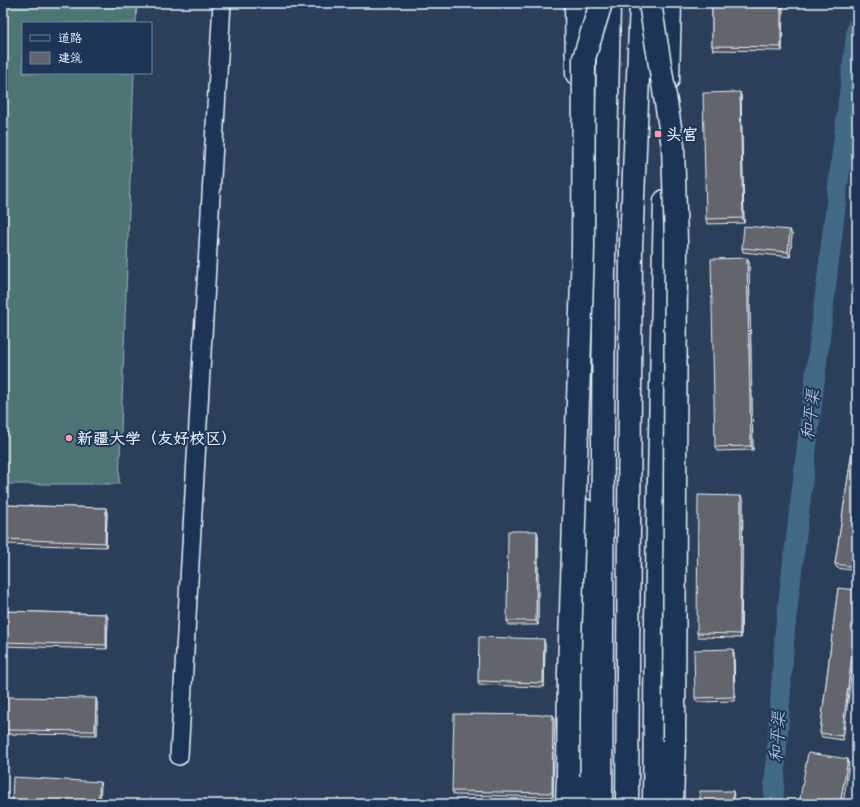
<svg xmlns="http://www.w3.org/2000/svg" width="860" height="807" font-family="Caveat,'LXGW WenKai TC',sans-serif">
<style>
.pitch{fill:#4d7476;stroke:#9ab2b7}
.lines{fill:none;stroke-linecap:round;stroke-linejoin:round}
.canal{stroke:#3f6a86;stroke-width:20}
.street-casing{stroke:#e8f1f8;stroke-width:20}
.secondary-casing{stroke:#e8f1f8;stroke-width:25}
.highway-casing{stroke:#e8f1f8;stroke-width:25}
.street{stroke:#1d3557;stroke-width:17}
.secondary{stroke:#1d3557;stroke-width:22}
.highway{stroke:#1d3557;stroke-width:22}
.highway-bridge-casing{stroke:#e8f1f8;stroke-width:25;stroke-linecap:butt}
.highway-bridge{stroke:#1d3557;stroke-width:22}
.wall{fill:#54575d;stroke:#e8f1f8}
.shaded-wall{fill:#45474c;stroke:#e8f1f8}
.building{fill:#62656c;stroke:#e8f1f8}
.poi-dot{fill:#ff9aa2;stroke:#1d3557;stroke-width:1.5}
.labels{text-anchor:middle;stroke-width:4;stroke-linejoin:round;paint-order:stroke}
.poi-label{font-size:16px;font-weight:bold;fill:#e8f1f8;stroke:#1d3557;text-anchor:start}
.water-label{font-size:17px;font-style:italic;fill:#adc2d0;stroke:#1d3557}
</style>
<rect width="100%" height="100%" fill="#2b3f5b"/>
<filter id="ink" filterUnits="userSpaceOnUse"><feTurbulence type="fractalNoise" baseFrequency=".025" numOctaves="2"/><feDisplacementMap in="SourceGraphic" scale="8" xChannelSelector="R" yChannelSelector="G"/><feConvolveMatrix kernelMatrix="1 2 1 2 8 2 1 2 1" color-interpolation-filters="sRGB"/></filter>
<g filter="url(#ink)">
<path class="pitch" d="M3,3H137L136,23H23V73H134L119,484H3Z"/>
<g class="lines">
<path class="canal" d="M773,804L785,630L857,27"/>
<g class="street-casing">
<path id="street" d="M179,756L222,3"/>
</g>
<g class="secondary-casing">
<path id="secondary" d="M576,3L577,74
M668,79L670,3
M580,804L587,706L584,510
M654,804L656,619L665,201"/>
</g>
<g class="highway-casing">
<path id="highway" d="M567,804L568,776
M601,804L604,259L609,3
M627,804L631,247L641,3
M672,804L674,741"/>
</g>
<use href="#street" class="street"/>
<use href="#secondary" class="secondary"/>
<use href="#highway" class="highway"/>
<g class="highway-bridge-casing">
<path id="highway-bridge" d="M650,3L673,146L676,242L674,741
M568,776L569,672L583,249L584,58L601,3"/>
</g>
<use href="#highway-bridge" class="highway-bridge"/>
</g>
<path class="wall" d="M712,3H783L782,51L713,50L712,46Z
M740,92L741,96L744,223L707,224L706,219Z
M792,234L790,257L743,252L742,248Z
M749,262L753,450L717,451L715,447Z
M857,418V571L837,568L835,564Z
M743,500L741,638L698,637L697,633Z
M3,505L106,508L107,513L106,547L3,544Z
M538,535V625H509L507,621Z
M838,588L843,740L822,737L820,733Z
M3,611L106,614L108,618L107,649L3,646Z
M545,644L544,687L479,685L478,681Z
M733,649L734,654L735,701L697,702L695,698Z
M3,697L97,702V735L3,734Z
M553,715L555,720L553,797L454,795L452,791Z"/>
<path class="shaded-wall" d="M781,3H783L782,51L781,47Z
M740,92L741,96L744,223L743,218Z
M790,230L792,234L790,257L788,252Z
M747,258L749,262L753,450L751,446Z
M741,496L743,500L741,638L740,634Z
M106,508L107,513L106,547L105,543Z
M537,531L538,535V625L536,621Z
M857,613V630L843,740L842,736Z
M106,614L108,618L107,649L106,645Z
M544,639L545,644L544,687L543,683Z
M733,649L734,654L735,701L734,697Z
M96,698L97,702V735L95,731Z
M553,715L555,720L553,797L552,793Z
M848,759L849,764L843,804H840Z
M100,782L101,787L100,804H98Z
M733,791L734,796V804H733Z"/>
<path class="building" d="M712,3H781V47L712,46Z
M740,92L743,218L706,219L703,93Z
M744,226L790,230L788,252L742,248Z
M747,258L751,446L715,447L711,259Z
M857,418V567L835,564Z
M698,495L741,496L740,634L697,633Z
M3,505L106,508L105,543L3,539Z
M508,531H537L536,621H507Z
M838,588L857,590V613L842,736L820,733Z
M3,611L106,614V645L3,642Z
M479,637L544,639L543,683L478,681Z
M733,649L734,697L695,698L694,650Z
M3,697L96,698L95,731L3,730Z
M454,714L553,715L552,793L452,791Z
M808,753L848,759L840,804H799Z
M13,777L100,782L98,804H12Z
M700,791H733V804H700Z"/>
</g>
<g class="poi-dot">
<rect x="654" y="130" width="8" height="8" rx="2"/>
<circle cx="69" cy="438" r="4"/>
</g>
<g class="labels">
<g class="poi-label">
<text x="666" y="140">头宫</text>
<text x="77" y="444">新疆大学（友好校区）</text>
</g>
<g class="water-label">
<text transform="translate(810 415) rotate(-83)" y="6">和平渠</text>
<text transform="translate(777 737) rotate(-86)" y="6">和平渠</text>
</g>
</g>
<rect width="860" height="807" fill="none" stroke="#1d3557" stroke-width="16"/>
<rect x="8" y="8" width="844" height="791" fill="none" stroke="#e8f1f8" stroke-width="1.5" filter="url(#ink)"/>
<rect x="22" y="22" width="130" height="52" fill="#1d3557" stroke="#6e8097"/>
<rect x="30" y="35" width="20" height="6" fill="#1d3557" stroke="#6e8097"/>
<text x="58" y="42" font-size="12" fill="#e8f1f8">道路</text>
<rect x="30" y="52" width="20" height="12" fill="#62656c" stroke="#6e8097"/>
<text x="58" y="62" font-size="12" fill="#e8f1f8">建筑</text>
</svg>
